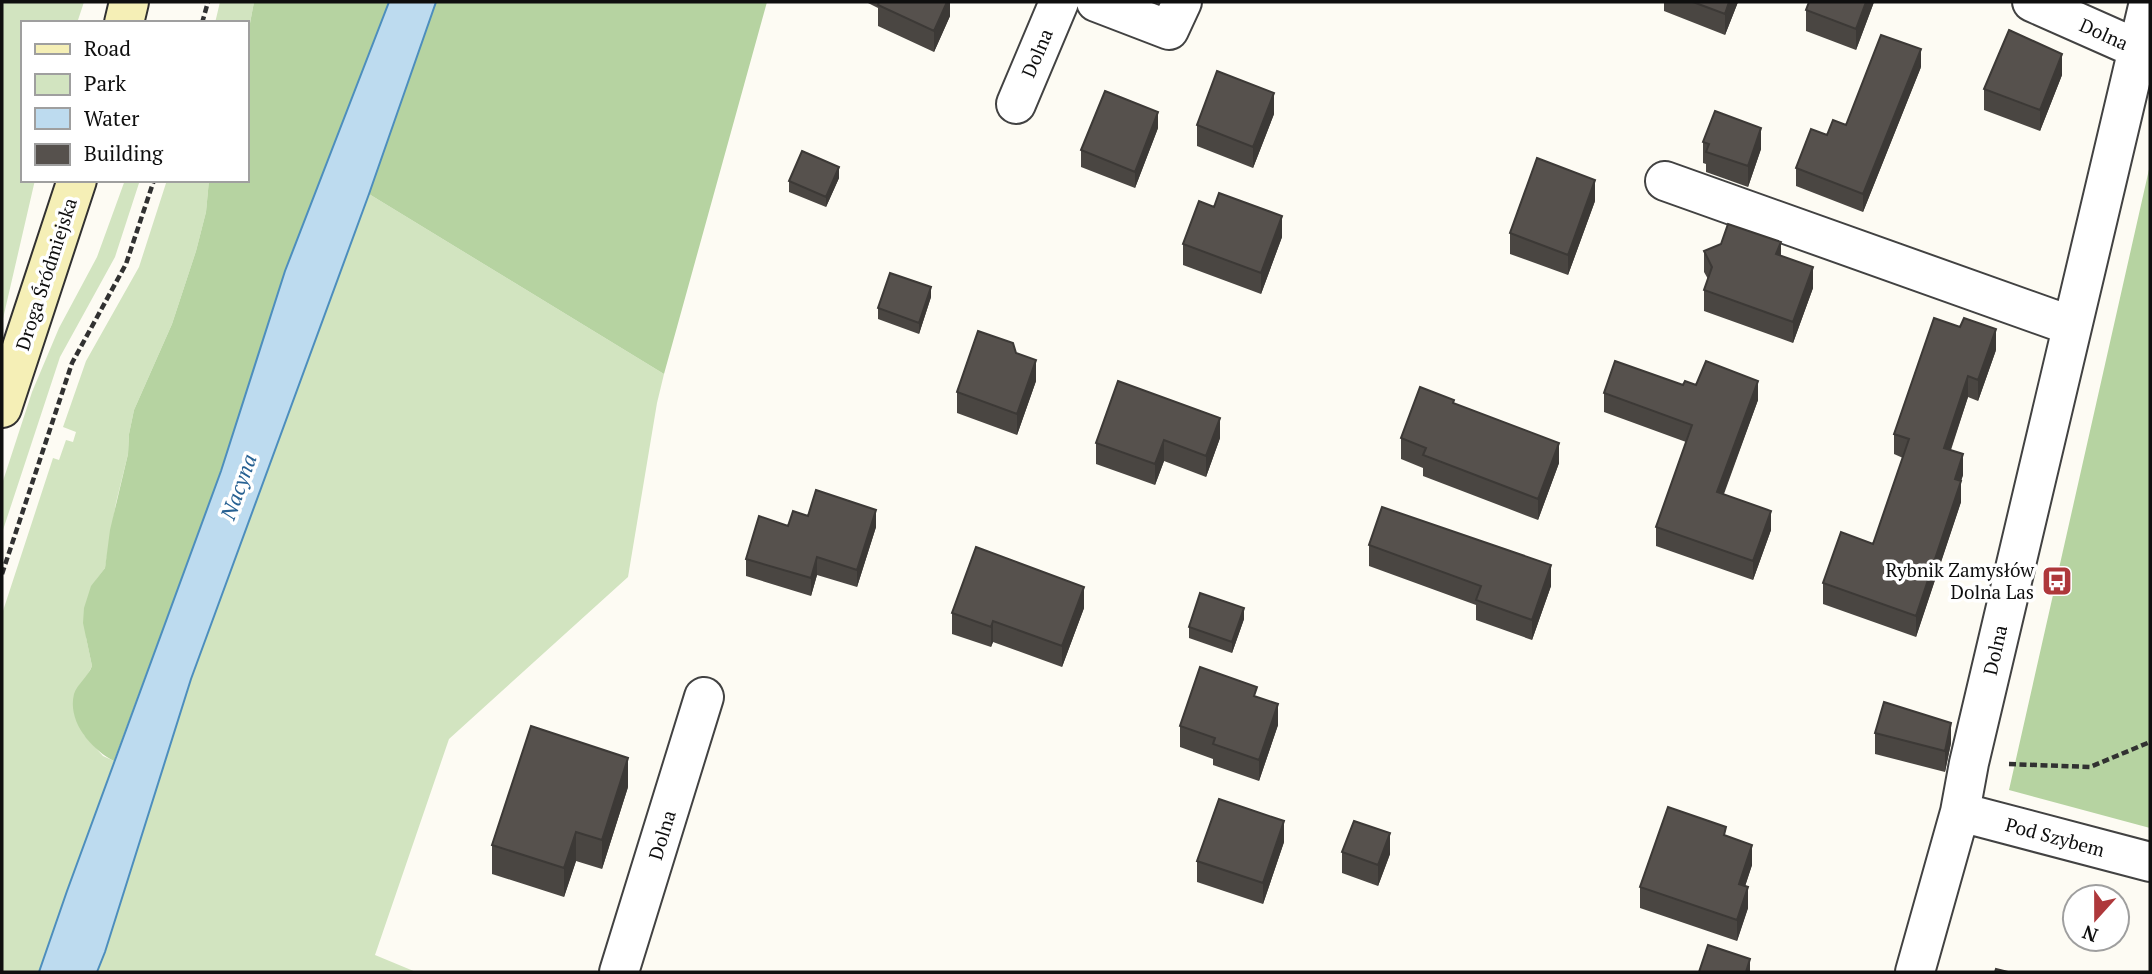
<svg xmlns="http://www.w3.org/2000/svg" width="2152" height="974" font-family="'PT Serif',serif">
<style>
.green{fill:#d2e4c0}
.forest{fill:#b6d3a1}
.water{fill:#bddbef;stroke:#4d8ebd;stroke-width:2}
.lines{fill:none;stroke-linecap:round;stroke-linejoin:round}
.street-casing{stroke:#424242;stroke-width:42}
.secondary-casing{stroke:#313131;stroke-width:42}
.path{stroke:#313131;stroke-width:4.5;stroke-dasharray:7 3.5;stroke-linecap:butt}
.street{stroke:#fff;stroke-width:38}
.secondary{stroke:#f5efb6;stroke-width:38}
.wall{fill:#4a4642}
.shaded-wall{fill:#3c3936}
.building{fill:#56514d;stroke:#3c3936;stroke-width:2}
.labels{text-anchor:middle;stroke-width:7;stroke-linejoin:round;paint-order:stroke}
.street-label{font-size:19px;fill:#0f0f0f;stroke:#fff}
.poi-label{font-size:19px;fill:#0f0f0f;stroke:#fff;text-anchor:end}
.water-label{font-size:21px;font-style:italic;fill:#276192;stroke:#fff}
</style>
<rect width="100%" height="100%" fill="#fdfbf3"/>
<path class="green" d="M2,2H84L77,23H23V180H35L2,323Z
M220,2H254L247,39V23H215Z
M125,180H140L115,257L60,357L2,533V484L32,392L59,328L97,257Z
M167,180H209L206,212L196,251L172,324L134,410L129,434L128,454L116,503L105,568L96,580L86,637L92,666L85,680L80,684L73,704L76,718L84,735L103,756L114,761L39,972H2V614L53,458L59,460L66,440L73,442L76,432L63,427L86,361L139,267Z
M369,194L664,374L657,403L628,577L449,739L375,955L416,972H98L191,679Z"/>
<path class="forest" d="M254,2H389L285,271L221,471L114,761C92,750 67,722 74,694C77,684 88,677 92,666L83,623L84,608L91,586L105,568L110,530L128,454L129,434L134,410L172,324L196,251L206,212L209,180H247V39Z
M436,2H767L664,374L369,194Z
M2150,165V828L2009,790Z"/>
<path class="water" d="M389,2H436L369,194L191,679L105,952L97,972H39L67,891L221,471L285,271Z"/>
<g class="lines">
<g class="street-casing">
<path id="street" d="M1096,2L1169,30L1182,2
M2032,2L2138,49
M1016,104L1059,2
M1665,181L2072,326
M1960,812L2150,862
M619,972L704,697
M1915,972L1960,812L1969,763L2149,2"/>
</g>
<g class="secondary-casing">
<path id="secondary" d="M124,23L129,2
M2,408L77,180"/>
</g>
<path class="path" d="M202,23L208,2
M2,574L72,363L126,264L154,180
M2009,764L2090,767L2150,742"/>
<use href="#street" class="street"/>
<use href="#secondary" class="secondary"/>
</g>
<path class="wall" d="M866,2H950V16L934,52L878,26V8Z
M1664,2H1738L1725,35L1664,11Z
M1874,2L1856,50L1806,31V10Z
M1921,67L1863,212L1796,186V168L1827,135L1846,125Z
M2062,75L2040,131L1984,110V89Z
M1274,114L1253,168L1197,146V125Z
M1158,128L1135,188L1081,167V150Z
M1703,142L1761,149L1748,187L1706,172V164L1703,163Z
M839,178L826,207L789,192V181Z
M1595,201L1568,275L1510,254V233Z
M1282,237L1261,294L1183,265V244Z
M1704,251L1781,255L1813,288L1793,343L1704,311V290L1708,279L1704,272Z
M931,297L919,334L878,319V308Z
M1996,350L1978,401L1968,397L1951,450L1963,475L1961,481V502L1916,637L1823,604V583L1873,544L1903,458L1894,454V434Z
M1016,353L1036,381L1017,435L957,413V392Z
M1683,385H1696L1758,400L1724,494L1771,530L1753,580L1656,546V527L1686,442L1604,412V393Z
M1454,404L1559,463L1538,520L1423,476V468L1401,459V438Z
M1220,438L1206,477L1164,461L1155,485L1096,464V443Z
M808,516L876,527L857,587L817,575L811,596L746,576V559L788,526Z
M1369,545L1551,586L1532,640L1476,620V605L1369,566Z
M1084,608L1062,667L993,642L991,647L952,634V613Z
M1244,619L1232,653L1189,638V627Z
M1257,697L1278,725L1259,781L1213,765V759L1180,747V726Z
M1875,733L1951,743L1945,772L1875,754Z
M628,787L602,869L576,861L564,897L492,874V845Z
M1726,836L1752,865L1745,886L1748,908L1737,941L1640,908V887Z
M1284,842L1263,904L1197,882V861Z
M1342,852L1390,854L1378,886L1342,873Z"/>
<path class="shaded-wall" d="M947,2H950V16L934,52V31Z
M1729,2H1738L1725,35V14Z
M1866,2H1874L1856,50V29Z
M1921,49V67L1863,212V194Z
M2062,54V75L2040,131V110Z
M1274,93V114L1253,168V147Z
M1158,112V128L1135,188V172Z
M1761,128V149L1748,187V166Z
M839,167V178L826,207V197Z
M1595,180V201L1568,275V255Z
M1282,216V237L1261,294V273Z
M1781,242V263L1776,254Z
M1813,267V288L1793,343V322Z
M931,287V297L919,334V323Z
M1996,329V350L1978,401V380Z
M1036,360V381L1017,435V414Z
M1968,376V397L1944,469V448Z
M1758,381V400L1717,511V492Z
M1220,418V438L1206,477V456Z
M1164,440V461L1155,485V464Z
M1559,443V463L1538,520V499Z
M1963,454V475L1961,481V502L1916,637V616L1955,479Z
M876,510V527L857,587V570Z
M1771,511V530L1753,580V561Z
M817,557V575L811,596V578Z
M1551,565V586L1532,640V620Z
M1084,587V608L1062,667V646Z
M1244,608V619L1232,653V642Z
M993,621V642L991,647V627Z
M1278,704V725L1259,781V760Z
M1951,723V743L1945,772V751Z
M628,758V787L602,869V840Z
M1284,821V842L1263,904V883Z
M576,832V861L564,897V868Z
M1390,833V854L1378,886V865Z
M1752,845V865L1739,905V884Z
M1748,887V908L1737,941V920Z
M1750,959V972H1746Z"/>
<path class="building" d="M879,2H947L934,31L878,5Z
M1693,2H1729L1725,14Z
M1809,2H1866L1856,29L1806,10Z
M2009,30L2062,54L2040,110L1984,89Z
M1881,35L1921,49L1863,194L1796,168L1811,129L1827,135L1833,120L1846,125Z
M1217,71L1274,93L1253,147L1197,125Z
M1105,91L1158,112L1135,172L1081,150Z
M1715,111L1761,128L1748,166L1706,152L1709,144L1703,142Z
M802,151L839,167L826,197L789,181Z
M1537,158L1595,180L1568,255L1510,233Z
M1219,193L1282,216L1261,273L1183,244L1199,201L1214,207Z
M1728,224L1781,242L1776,254L1813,267L1793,322L1704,290L1712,267L1704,251L1721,244Z
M890,273L931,287L919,323L878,308Z
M1934,318L1960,327L1964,318L1996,329L1978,380L1968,376L1944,448L1963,454L1955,479L1961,481L1916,616L1823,583L1841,532L1873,544L1909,439L1894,434Z
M978,331L1013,343L1016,353L1036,360L1017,414L957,392Z
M1615,361L1683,385L1685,381L1696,385L1706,361L1758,381L1717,492L1771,511L1753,561L1656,527L1692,425L1604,393Z
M1118,381L1220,418L1206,456L1164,440L1155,464L1096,443Z
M1420,387L1454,400L1453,403L1559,443L1538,499L1423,455L1426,448L1401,438Z
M816,490L876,510L857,570L817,557L811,578L746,559L759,516L788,526L793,511L808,516Z
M1382,507L1551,565L1532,620L1476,600L1481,586L1369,545Z
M976,547L1084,587L1062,646L993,621L991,627L952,613Z
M1200,593L1244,608L1232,642L1189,627Z
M1200,667L1257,687L1254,696L1278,704L1259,760L1213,744L1215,738L1180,726Z
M1884,702L1951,723L1945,751L1875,733Z
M531,726L628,758L602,840L576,832L564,868L492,845Z
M1219,799L1284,821L1263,883L1197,861Z
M1668,807L1726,827L1724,835L1752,845L1739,884L1748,887L1737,920L1640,887Z
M1354,821L1390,833L1378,865L1342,852Z
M1708,945L1750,959L1746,972H1699Z
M1996,969L2008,972H1995Z"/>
<defs>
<g id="bus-square" transform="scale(1.575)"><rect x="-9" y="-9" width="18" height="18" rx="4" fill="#ae383b" stroke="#fff"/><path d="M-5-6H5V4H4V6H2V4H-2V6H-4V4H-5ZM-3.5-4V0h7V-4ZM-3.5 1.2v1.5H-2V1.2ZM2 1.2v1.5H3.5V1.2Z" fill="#fff"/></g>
</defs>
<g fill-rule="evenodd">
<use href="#bus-square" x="2057" y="581"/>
</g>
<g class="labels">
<g class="street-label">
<text transform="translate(2104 34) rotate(24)" y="7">Dolna</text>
<text transform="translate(1037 53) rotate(-67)" y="7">Dolna</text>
<text transform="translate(46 274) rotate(-72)" y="7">Droga Śródmiejska</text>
<text transform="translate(1995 650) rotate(-77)" y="7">Dolna</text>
<text transform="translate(662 835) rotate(-73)" y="7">Dolna</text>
<text transform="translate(2055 837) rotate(15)" y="7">Pod Szybem</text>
</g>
<g class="poi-label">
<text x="2034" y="577">Rybnik Zamysłów<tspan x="2034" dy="22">Dolna Las</tspan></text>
</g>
<g class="water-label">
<text transform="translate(239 487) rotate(-70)" y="7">Nacyna</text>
</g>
</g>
<rect width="2152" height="974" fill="none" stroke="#0f0f0f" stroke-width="7"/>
<rect x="21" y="21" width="228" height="161" fill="#ffffff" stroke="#9f9f9f" stroke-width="2"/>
<rect x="35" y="44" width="35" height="10" fill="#f5efb6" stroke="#9f9f9f" stroke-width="2"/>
<text x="84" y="56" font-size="21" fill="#0f0f0f">Road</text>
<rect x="35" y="74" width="35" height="21" fill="#d2e4c0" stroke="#9f9f9f" stroke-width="2"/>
<text x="84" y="91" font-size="21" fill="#0f0f0f">Park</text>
<rect x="35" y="108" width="35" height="21" fill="#bddbef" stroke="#9f9f9f" stroke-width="2"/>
<text x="84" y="126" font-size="21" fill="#0f0f0f">Water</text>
<rect x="35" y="144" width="35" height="21" fill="#56514d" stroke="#9f9f9f" stroke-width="2"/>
<text x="84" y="161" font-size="21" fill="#0f0f0f">Building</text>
<g transform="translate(2096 918) rotate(201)"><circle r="33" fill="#ffffff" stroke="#9f9f9f" stroke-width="2"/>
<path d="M0-5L12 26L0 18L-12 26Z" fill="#ae383b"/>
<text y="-10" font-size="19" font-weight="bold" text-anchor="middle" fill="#0f0f0f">N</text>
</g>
</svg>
